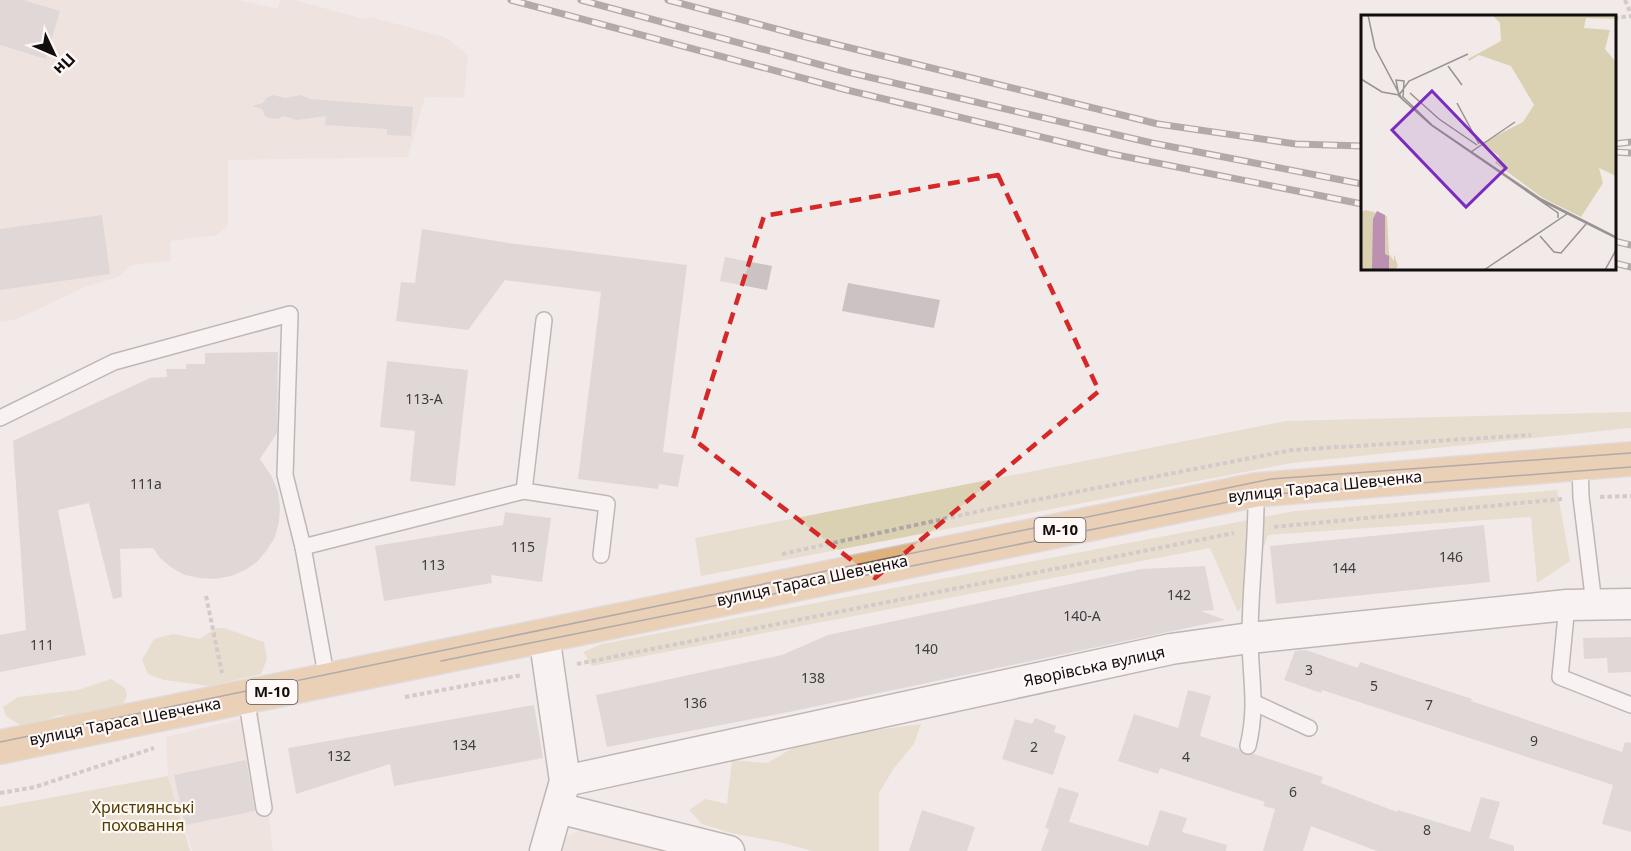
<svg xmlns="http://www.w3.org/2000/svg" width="1631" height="851" viewBox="0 0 1631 851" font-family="'Noto Sans',sans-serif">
	<rect width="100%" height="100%" fill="#f2eae8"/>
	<g fill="#ecdbd6">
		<path d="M0,0H239L278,9L280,0H294L364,19L370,17L445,37L468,55L464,98L425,97L408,157L228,160V225L217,235L170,241L171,261L131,265L118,277L85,287L17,319L0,322Z"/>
		<path d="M258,715L273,851H192L168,776L166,737Z"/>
		<path d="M586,827L683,851H558L561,840Z"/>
	</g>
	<g fill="#dad1b3">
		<path d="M1631,412V428L1292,463L701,576L695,538L1286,421Z"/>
		<path d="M1557,490L1570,561L1537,583L1531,517L1268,535L1245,602L1238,612L1210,548L592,666L583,652L602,644L1295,511Z"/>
		<path d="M216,628H224L264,642L267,659L261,674L210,686L164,680L148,674L142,660L154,639L173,634L200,639Z"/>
		<path d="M111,679L125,688L127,695L121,708L97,715H60L22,726L6,716L3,707L18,697L78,690Z"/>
		<path d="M921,724L914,744L894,768L879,793V851H812L779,842L731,833L702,824L689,810L705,799L727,804L732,760L768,763L807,739Z"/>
		<path d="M168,776L190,851H0V807Z"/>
	</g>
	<g fill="#cbc2c4">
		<path d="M0,0H23L60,11L46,59L0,45Z"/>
		<path d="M273,95L285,98L301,95L310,99L413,107L411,136L387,135V129L325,125L326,116L297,120L284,116L278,119L269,118L265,116L262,109L252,106L263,103L266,98Z"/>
		<path d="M102,215L110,274L0,290V229Z"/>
		<path d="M422,229L509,243L687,265L663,452L684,455L678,487L659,484L658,489L578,479L601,292L505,280L468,330L396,321L401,282L415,283Z"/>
		<path d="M725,257L772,266L767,290L720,281Z"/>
		<path d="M848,283L940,300L934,328L842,311Z"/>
		<path d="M278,352L277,433L260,459L272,477L278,492L280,507L279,522L275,537L267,550L257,562L245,570L231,576L215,579L200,578L185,575L172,568L160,558L153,548L120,549L122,597L113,599L89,503L58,510L86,655L0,672V635L26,630L13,441L150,378L167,377L166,369H186V364H205V353Z"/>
		<path d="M387,361L468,370L455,486L410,481L415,431L380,427Z"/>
		<path d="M505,512L551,518L542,582L491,575L492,583L384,601L375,546L503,525Z"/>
		<path d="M1484,525L1490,582L1276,604L1270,546Z"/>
		<path d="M1205,566L1214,610L1201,611L1225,620L794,711L607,747L596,695L782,655L828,635L1141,569Z"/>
		<path d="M1631,637V672L1608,673L1607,658L1584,659L1583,638Z"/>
		<path d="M1306,650L1358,668L1360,662L1472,699L1471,701L1622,752L1625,742L1631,743V832L1602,824L1613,785L1322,690L1321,693L1284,680L1295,651Z"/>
		<path d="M1188,690L1211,696L1200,736L1239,749L1246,755L1254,754L1323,777L1321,783L1397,812L1398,810L1470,832L1481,797L1500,802L1489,838L1514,846V851H1377L1311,826L1303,851H1263L1275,809L1263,806L1265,802L1160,768L1158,774L1118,761L1134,714L1178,728Z"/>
		<path d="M534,705L543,758L394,786L390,764L296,794L288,748Z"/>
		<path d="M1035,718L1056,726L1054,732L1066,736L1053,775L1002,759L1015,719L1032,724Z"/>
		<path d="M246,760L255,811L185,825L174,775Z"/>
		<path d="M1059,787L1079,793L1069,822L1148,846L1147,849L1160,810L1187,818L1182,832L1227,845L1226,851H1041L1049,829L1045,828Z"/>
		<path d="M922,810L975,827L967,851H909Z"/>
	</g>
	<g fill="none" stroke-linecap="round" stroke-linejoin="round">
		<g stroke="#827a78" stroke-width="18">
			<g id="service">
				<path d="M544,320L524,491L607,504L601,555"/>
				<path d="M0,418L114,362L290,314L285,475L303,547L327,680"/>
				<path d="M1580,462L1581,497L1594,604"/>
				<path d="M303,547L524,491"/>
				<path d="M1567,605L1560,677L1631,705"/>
				<path d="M246,697L264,808"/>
				<path d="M1255,703L1309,728"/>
				<path d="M1248,746C1258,704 1250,677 1250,637C1250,588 1257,539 1256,490"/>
			</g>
		</g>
		<g stroke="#827a78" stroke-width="33">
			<g id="minor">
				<path d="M544,635L565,781L545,851"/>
				<path d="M565,781L1171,649L1250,638L1567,605L1631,604"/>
				<path d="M558,808L729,851"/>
			</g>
		</g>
		<g stroke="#cbcaca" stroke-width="36">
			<path id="primary" d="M0,747L1256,490L1631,459"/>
		</g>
		<g stroke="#ada7a6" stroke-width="4" stroke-dasharray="4.5 3" stroke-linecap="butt">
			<path d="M1625,0L1631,14"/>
			<path d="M1614,18L1631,16"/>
			<path d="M1600,497L1631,496"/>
			<path d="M1274,527L1562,499"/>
			<path d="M782,554L994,508L1292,450L1531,435"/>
			<path d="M206,596L222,673"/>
			<path d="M577,664L1234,533"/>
			<path d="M405,697L522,675"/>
			<path d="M0,793L35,787L154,748"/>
		</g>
		<use href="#service" stroke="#fff" stroke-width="15"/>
		<use href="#minor" stroke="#fff" stroke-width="30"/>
		<use href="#primary" stroke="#dfb17c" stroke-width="33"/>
		<g stroke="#635e5d" stroke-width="1.5">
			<path d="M441,661L1263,495L1631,467"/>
			<path d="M0,742L1271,479L1631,453"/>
		</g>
		<g stroke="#635e5d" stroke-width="7">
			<g id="rail">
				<path d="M511,0L847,90L1112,154L1362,204"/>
				<path d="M581,0L847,72L1152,143L1362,184"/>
				<path d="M668,0L806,37L1158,124L1296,144L1362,146"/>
				<path d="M1614,144L1631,142"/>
				<path d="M1614,152L1631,153"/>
				<path d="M1614,241L1631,245"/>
				<path d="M1614,263L1631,267"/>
			</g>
		</g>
		<use href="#rail" stroke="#fff8f6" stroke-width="4.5" stroke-dasharray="14" stroke-linecap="butt"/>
	</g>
	<path d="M0 0H1631V851H0ZM998,175L1099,391L875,578L693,439L764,216Z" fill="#f2eae8" fill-opacity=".55" fill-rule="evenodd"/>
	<path fill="none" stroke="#d62828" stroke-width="4.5" stroke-dasharray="12 8" stroke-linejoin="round" d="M998,175L1099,391L875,578L693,439L764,216Z"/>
	<g text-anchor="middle" stroke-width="4.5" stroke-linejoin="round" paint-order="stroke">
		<g font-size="14" fill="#403b3c">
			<text x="424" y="404">113-А</text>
			<text x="146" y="489">111а</text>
			<text x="523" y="552">115</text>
			<text x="1451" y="562">146</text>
			<text x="433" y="570">113</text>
			<text x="1344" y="573">144</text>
			<text x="1179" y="600">142</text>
			<text x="1082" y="621">140-А</text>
			<text x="42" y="650">111</text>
			<text x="926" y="654">140</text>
			<text x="1309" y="675">3</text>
			<text x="813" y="683">138</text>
			<text x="1374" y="691">5</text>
			<text x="695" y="708">136</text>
			<text x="1429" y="710">7</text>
			<text x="1534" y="746">9</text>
			<text x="464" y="750">134</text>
			<text x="1034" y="752">2</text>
			<text x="339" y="761">132</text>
			<text x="1186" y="762">4</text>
			<text x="1293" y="797">6</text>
			<text x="1427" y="835">8</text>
		</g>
		<g fill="#fff8f6" stroke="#585454" stroke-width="1.5">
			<rect x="1034.5" y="518" width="51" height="24" rx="4.5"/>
			<rect x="246.5" y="680" width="51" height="24" rx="4.5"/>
		</g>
		<g font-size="15" font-weight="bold" fill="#110e0e">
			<text x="1060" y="535">М-10</text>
			<text x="272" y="697">М-10</text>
		</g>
		<g font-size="16" fill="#110e0e" stroke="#fff8f6">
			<text transform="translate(1325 486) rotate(-6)" y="6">вулиця Тараса Шевченка</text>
			<text transform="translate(812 580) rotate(-12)" y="6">вулиця Тараса Шевченка</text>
			<text transform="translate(1094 666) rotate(-12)" y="6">Яворівська вулиця</text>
			<text transform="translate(125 721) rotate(-11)" y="6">вулиця Тараса Шевченка</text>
		</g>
		<g font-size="16" fill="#504000" stroke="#fff8f6">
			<text x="143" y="813">Християнські<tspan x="143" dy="18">поховання</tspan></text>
		</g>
	</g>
	<g transform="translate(1361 15)">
		<rect width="255" height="255" fill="#f2eae8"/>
		<path d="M131,0H255V4L225,3L223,13L249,15L244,34L255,47V161L238,153L242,168L220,202L182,183L134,148L138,141L121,128L162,107L173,90L150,51L118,40L108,46L107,44L140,26L139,8ZM5,195L26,201L28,239L33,246V239L37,251L34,255H0V197Z" fill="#dad1b3"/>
		<path d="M16,196L24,200V239L28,241V255H11L12,204Z" fill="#bb90b1"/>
		<path fill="none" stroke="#989291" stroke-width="1.5" d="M7,0L14,33L41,84L71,110L197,198V203M87,51L101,70M0,64L21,77L38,80M49,78L78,104L116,130M38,80L48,66L107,39M96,88L118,129M110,137L154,107M194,192L255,223M179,221L193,237L200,238L225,209M255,222L180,184L71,110L42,82L43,66L35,65L38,81L70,110L179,185L255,223M123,255L206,199M244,255L255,235"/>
		<path fill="#7b2cbf" fill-opacity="0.15" stroke="#7b2cbf" stroke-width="3" d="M71,76L145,153L105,192L31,115Z"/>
		<rect width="255" height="255" fill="none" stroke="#110e0e" stroke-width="3"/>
	</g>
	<g transform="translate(54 54) rotate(134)" stroke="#fff8f6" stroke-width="4.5" paint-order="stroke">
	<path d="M0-4.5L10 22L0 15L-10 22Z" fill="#110e0e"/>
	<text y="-9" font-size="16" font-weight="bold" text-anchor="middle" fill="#110e0e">Пн</text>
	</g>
</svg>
